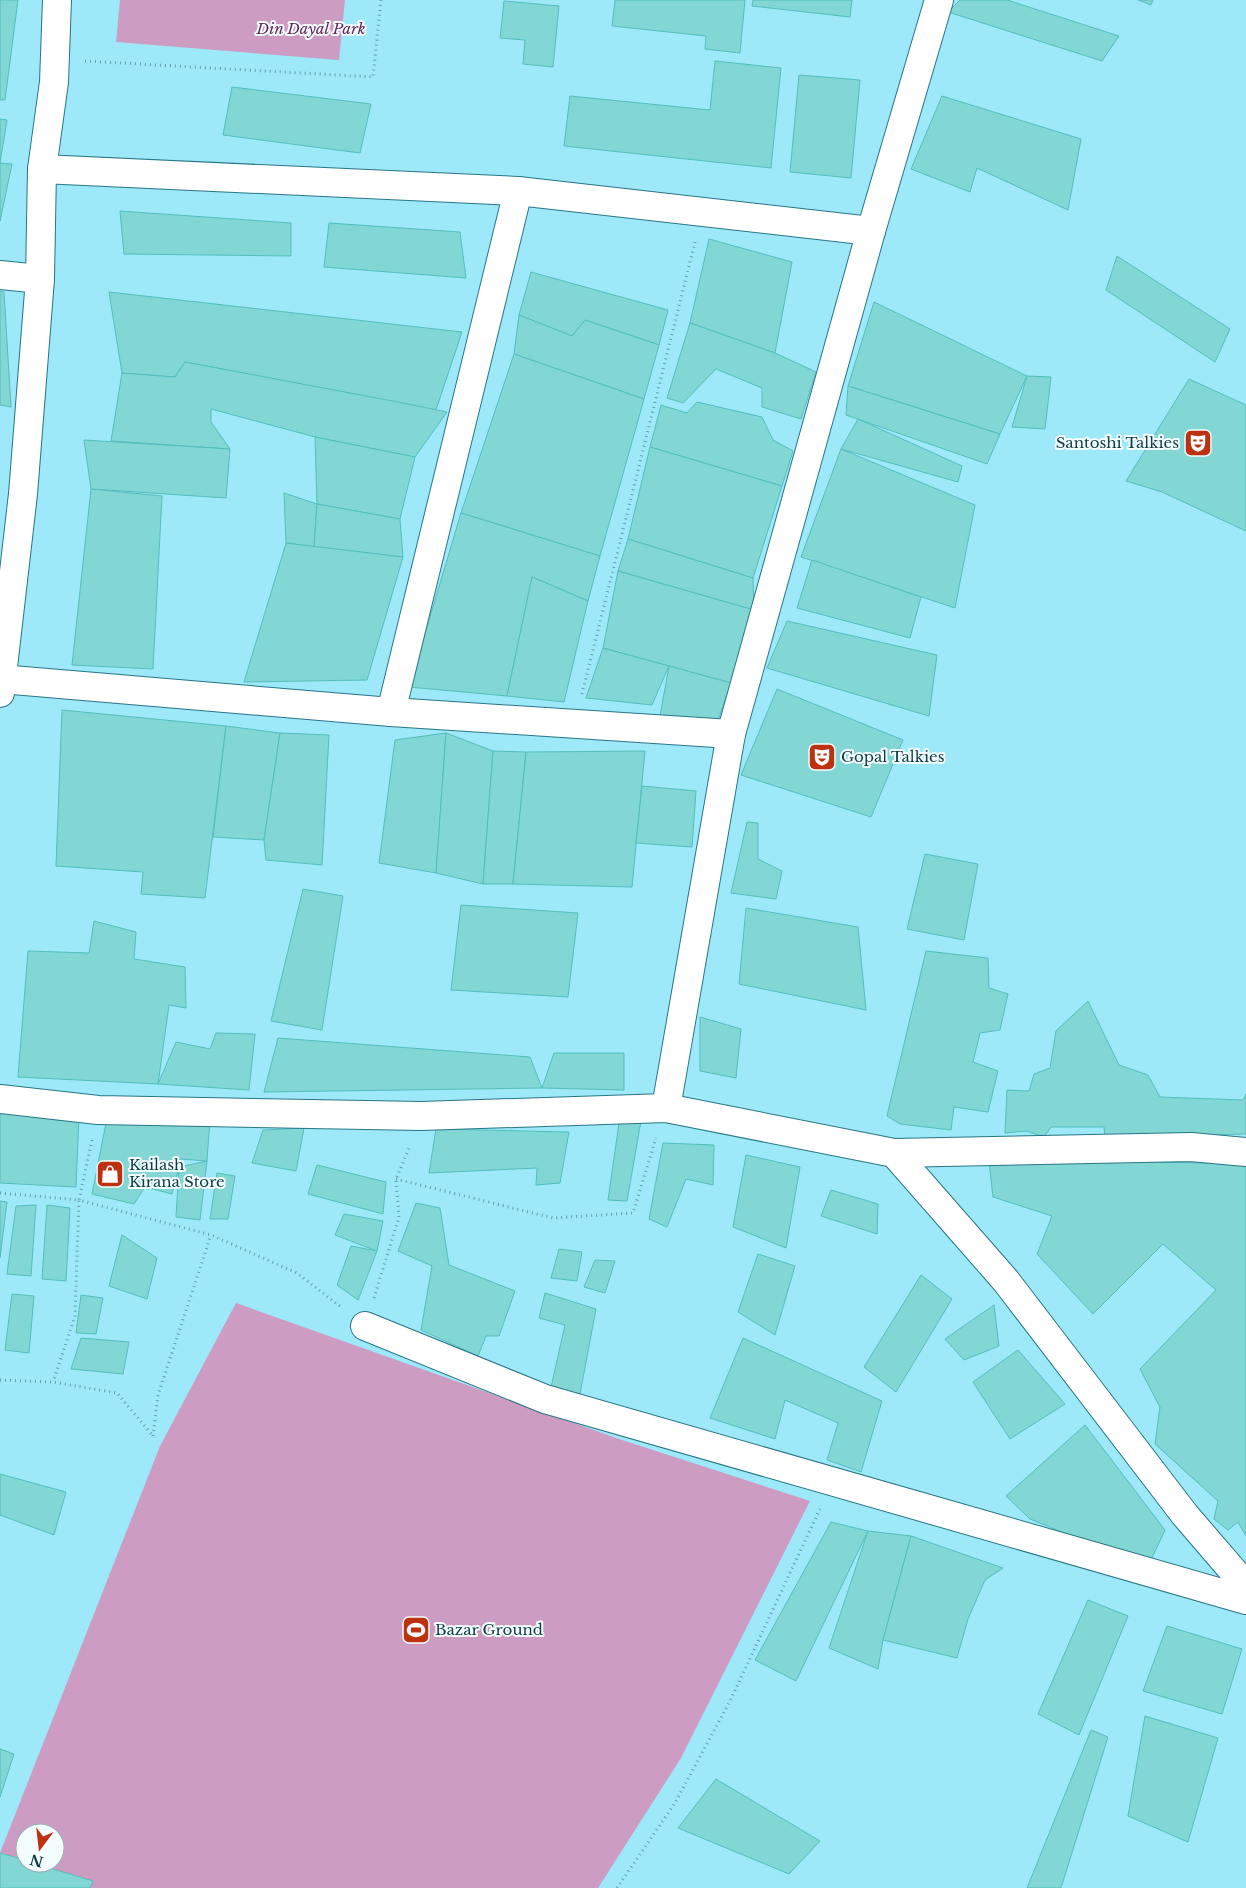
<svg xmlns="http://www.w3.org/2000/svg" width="1246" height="1888" viewBox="0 0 1246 1888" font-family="'Libre Baskerville',serif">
	<rect width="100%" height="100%" fill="#9de8f9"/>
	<g fill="#cd9cc3">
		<path d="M120,0H345L339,60L116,42Z"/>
		<path d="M236,1303L619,1439L810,1501L681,1758L598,1888H90L92,1881L33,1863H55V1833H25V1860L0,1853L160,1446Z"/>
	</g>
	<g fill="#82d6d4" stroke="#54bebc">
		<path d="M0,0H18L5,100H0Z"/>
		<path d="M615,0H745L740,53L705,49L706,36L612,26Z"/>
		<path d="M753,0H852L850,17L752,6Z"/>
		<path d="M960,0H1007L1119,36L1102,61L948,12Z"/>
		<path d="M1138,0H1153L1151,5Z"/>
		<path d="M504,1L559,6L553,67L523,64L525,40L500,38Z"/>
		<path d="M715,61L781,68L771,168L564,146L570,96L710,110Z"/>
		<path d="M799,75L860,80L851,178L790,172Z"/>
		<path d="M232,87L371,104L360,153L223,135Z"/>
		<path d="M942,96L1081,139L1068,210L977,168L970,192L911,169Z"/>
		<path d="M0,119L7,120L0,163Z"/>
		<path d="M0,163L12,164L0,221Z"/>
		<path d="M120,211L291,223V256L124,254Z"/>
		<path d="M329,223L460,232L466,278L324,267Z"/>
		<path d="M709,239L792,262L775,353L690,323Z"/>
		<path d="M1117,256L1230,329L1215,362L1106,290Z"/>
		<path d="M531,272L668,310L659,345L585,320L572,336L519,315Z"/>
		<path d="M0,291L4,292L11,407L0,405Z"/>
		<path d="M109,292L462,332L436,410L185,362L175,377L122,373Z"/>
		<path d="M874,302L1027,376L1000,434L848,386Z"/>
		<path d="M519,315L572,336L585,320L659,345L644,399L514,354Z"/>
		<path d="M690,323L775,353L816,372L801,419L762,407V388L716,369L683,403L667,398Z"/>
		<path d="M514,354L644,399L600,556L461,513Z"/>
		<path d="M185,362L398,402L447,412L415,457L315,437L211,409V422L230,449L111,441L122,373L175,377Z"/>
		<path d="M1027,376L1051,377L1045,429L1012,427Z"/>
		<path d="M1189,379L1246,405V531L1162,492L1126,481Z"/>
		<path d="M848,386L1000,434L987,464L846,415Z"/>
		<path d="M697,402L762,417L773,440L793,451L782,486L650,447L661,405L687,413Z"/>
		<path d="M858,419L962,466L958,482L841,449Z"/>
		<path d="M315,437L415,457L400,519L317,504Z"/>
		<path d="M84,440L230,449L226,498L91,489Z"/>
		<path d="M650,447L782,486L753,578L628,539Z"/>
		<path d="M841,449L975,505L955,608L801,557Z"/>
		<path d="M91,489L162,496L153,669L72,665Z"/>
		<path d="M284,493L317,504L314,547L286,543Z"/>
		<path d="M317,504L400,519L403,557L314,547Z"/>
		<path d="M461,513L600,556L588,601L532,577L507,696L409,687Z"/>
		<path d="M628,539L753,578L754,610L618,571Z"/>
		<path d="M286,543L403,557L367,680L244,682Z"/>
		<path d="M812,560L921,597L910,638L797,608Z"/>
		<path d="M618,571L754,610L731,683L603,648Z"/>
		<path d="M532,577L588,601L564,702L507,696Z"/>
		<path d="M787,621L937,655L929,716L767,668Z"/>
		<path d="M603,648L669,666L652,705L586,698Z"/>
		<path d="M669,666L731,683L716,726L660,716Z"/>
		<path d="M777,689L903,740L871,817L741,775Z"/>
		<path d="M62,710L226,726L205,898L141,894L143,872L56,866Z"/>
		<path d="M226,726L280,733L264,840L213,837Z"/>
		<path d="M280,733L329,735L322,865L266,860L264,840Z"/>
		<path d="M446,733L436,873L379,863L395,740Z"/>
		<path d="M446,733L493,751L483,884L436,873Z"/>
		<path d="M493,751L526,752L513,884H483Z"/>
		<path d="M645,751L632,887L513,884L526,752Z"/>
		<path d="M642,786L696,791L692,847L636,843Z"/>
		<path d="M747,822L758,823V859L782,871L776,899L731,893Z"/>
		<path d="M925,854L978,864L964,940L907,929Z"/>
		<path d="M303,889L343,896L322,1030L271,1021Z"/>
		<path d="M461,905L578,913L568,997L451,990Z"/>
		<path d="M746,908L858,927L866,1010L739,984Z"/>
		<path d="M94,921L136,932L134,959L185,967L186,1008L169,1005L158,1084L18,1077L28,951L89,953Z"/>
		<path d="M926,951L988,958L989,988L1008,994L1000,1030L980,1033L973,1062L998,1071L988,1112L954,1107L951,1130L900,1124L887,1116Z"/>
		<path d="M1088,1001L1119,1065L1148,1075L1160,1097L1243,1100L1246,1094V1134L1105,1138L1104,1127H1051L1044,1137L1026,1131L1005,1133L1007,1090L1029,1091L1034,1074L1050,1068L1056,1031Z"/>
		<path d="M700,1017L741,1029L736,1078L700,1071Z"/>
		<path d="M216,1033L255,1034L249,1090L158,1084L176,1042L210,1049Z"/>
		<path d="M278,1038L530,1057L542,1088L264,1092Z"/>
		<path d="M554,1053H624V1090L542,1088Z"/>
		<path d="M0,1111L79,1116L76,1187L0,1183Z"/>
		<path d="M210,1119L207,1161L181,1159L172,1194L145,1187L134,1204L92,1194L106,1123Z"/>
		<path d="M641,1121L627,1201L608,1200L619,1123Z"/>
		<path d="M304,1128L296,1171L252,1163L263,1130Z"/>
		<path d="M436,1129L569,1132L560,1183L536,1185L537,1168L429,1173Z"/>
		<path d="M663,1143L714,1145L713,1185L686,1179L667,1227L649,1219Z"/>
		<path d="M746,1155L800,1167L786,1248L733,1227Z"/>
		<path d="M1060,1160L1246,1164V1536L1238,1522L1228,1530L1214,1519L1218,1501L1155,1444L1160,1407L1140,1369L1216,1290L1163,1244L1093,1314L1037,1254L1052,1216L993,1197L989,1162Z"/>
		<path d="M207,1161L200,1220L176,1217L179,1167Z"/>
		<path d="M317,1165L386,1182L383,1214L308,1194Z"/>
		<path d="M217,1173L235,1176L228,1219H210Z"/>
		<path d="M831,1190L878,1204L877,1234L821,1216Z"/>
		<path d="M0,1201L7,1202L0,1258Z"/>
		<path d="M416,1203L440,1208L449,1265L515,1291L499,1336H486L478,1356L421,1330L432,1266L398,1251Z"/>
		<path d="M36,1205L31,1276L7,1274L16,1206Z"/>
		<path d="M47,1205L70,1208L66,1281L42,1279Z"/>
		<path d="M344,1214L383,1221L377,1251L335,1235Z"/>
		<path d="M122,1235L157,1258L147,1299L109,1286Z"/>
		<path d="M351,1246L377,1251L358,1300L337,1285Z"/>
		<path d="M559,1249L582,1252L577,1281L551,1278Z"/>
		<path d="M758,1254L795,1266L775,1335L738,1312Z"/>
		<path d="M595,1260L615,1261L605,1293L584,1287Z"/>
		<path d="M921,1275L952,1299L896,1392L864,1367Z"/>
		<path d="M545,1293L596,1309L580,1394L551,1387L565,1325L539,1318Z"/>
		<path d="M12,1294L34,1296L29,1353L5,1350Z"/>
		<path d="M81,1295L103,1298L96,1334L76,1333Z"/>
		<path d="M994,1305L999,1346L964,1360L945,1339Z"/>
		<path d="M81,1338L129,1342L123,1374L71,1369Z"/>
		<path d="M743,1338L882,1401L861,1472L827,1460L838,1423L785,1400L775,1439L710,1418Z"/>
		<path d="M1018,1350L1065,1404L1010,1439L973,1382Z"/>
		<path d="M1085,1425L1165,1530L1151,1560L1084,1541L1030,1519L1006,1496Z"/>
		<path d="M0,1474L66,1492L54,1535L0,1515Z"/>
		<path d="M831,1522L868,1531L796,1681L755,1660Z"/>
		<path d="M868,1531L911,1536L883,1640L878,1669L829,1648Z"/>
		<path d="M911,1536L1003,1568L985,1580L968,1619L957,1658L883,1640Z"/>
		<path d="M1088,1600L1128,1616L1079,1735L1038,1714Z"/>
		<path d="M1167,1626L1242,1649L1222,1714L1143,1691Z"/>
		<path d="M1145,1716L1218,1738L1188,1842L1128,1816Z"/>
		<path d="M1091,1730L1108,1737L1061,1888H1027Z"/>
		<path d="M0,1749L14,1754L0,1797Z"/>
		<path d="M716,1779L820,1841L789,1874L678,1828Z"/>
		<path d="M0,1853L25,1860V1863H33L93,1881L90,1888H0Z"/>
	</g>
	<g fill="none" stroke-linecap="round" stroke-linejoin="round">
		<g stroke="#277685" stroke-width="30">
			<g id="minor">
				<path d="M42,169L518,191L871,231"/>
				<path d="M0,275L40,279"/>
				<path d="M0,679L391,712L731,734"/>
				<path d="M391,712L518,191"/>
				<path d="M666,1108L731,734L871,231L939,0"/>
				<path d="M894,1153L1191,1147L1246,1152"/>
				<path d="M365,1326L545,1399L1246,1600"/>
			</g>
		</g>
		<g stroke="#277685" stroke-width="30">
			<g id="major">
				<path d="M0,693L23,494L40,279L42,169L54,82L57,0"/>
				<path d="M0,1099L98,1110L421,1116L666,1108L894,1153L1006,1281L1185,1515L1246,1586"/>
			</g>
		</g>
		<g stroke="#609eac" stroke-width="3" stroke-dasharray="1 4" stroke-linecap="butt">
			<path d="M85,61L373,77L381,0"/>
			<path d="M582,694L695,242"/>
			<path d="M92,1140L79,1200L211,1235L297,1273L342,1308"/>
			<path d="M396,1179L553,1218L633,1213L656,1138"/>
			<path d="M0,1193L79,1200L75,1316L53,1382"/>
			<path d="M374,1298L399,1217L396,1179L410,1146"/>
			<path d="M0,1380L53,1382L117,1393L153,1436"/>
			<path d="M153,1436L158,1395L211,1235"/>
			<path d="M617,1888L675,1803L730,1701L820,1509"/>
		</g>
		<use href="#minor" stroke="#fff" stroke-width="28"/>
		<use href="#major" stroke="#fff" stroke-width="28"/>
	</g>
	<defs>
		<g id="theatre-square" transform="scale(1.4375)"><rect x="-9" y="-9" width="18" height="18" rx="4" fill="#bc3211" stroke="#f4fdff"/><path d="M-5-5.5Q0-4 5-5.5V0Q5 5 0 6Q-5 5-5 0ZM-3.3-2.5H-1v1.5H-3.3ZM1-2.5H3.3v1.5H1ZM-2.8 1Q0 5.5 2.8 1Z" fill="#fff"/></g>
		<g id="shop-square" transform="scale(1.4375)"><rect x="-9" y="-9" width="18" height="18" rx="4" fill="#bc3211" stroke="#f4fdff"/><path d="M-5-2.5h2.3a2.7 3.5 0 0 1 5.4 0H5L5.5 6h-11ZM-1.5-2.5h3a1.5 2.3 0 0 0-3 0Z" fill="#fff"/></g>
		<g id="stadium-square" transform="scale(1.4375)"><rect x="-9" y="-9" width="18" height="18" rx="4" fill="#bc3211" stroke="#f4fdff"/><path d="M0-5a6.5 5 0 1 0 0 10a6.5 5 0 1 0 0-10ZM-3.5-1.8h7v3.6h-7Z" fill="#fff"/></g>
	</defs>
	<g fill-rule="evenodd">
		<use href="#theatre-square" x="1198" y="443"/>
		<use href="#theatre-square" x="822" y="757"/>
		<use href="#shop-square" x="110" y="1174"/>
		<use href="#stadium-square" x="416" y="1630"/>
	</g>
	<g text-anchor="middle" stroke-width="4" stroke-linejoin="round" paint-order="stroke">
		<g font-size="15" font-style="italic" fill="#622559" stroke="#f4fdff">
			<text x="311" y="34">Din Dayal Park</text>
		</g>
		<g font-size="15" fill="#0f3b44" stroke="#f4fdff" text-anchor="start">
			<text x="1179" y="448" text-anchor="end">Santoshi Talkies</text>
			<text x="841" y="762">Gopal Talkies</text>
			<text x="129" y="1170">Kailash<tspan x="129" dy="17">Kirana Store</tspan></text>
			<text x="435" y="1635">Bazar Ground</text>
		</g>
	</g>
	<g transform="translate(40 1848) rotate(195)"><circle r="24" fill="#f4fdff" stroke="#98afb4"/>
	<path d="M0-4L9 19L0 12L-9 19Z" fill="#bc3211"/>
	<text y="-8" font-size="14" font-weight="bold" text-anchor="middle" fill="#0f3b44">N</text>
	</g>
</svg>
